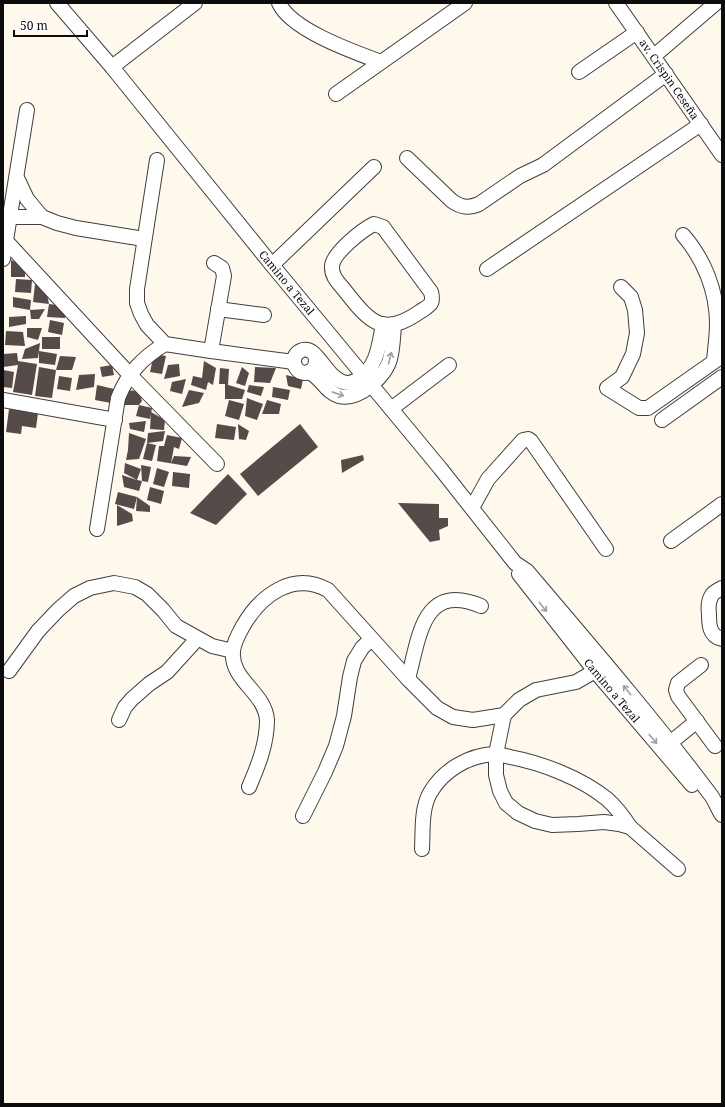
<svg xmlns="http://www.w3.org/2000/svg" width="725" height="1107" viewBox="0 0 725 1107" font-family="'Noto Serif',serif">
	<rect width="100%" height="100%" fill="#fff8ec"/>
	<g fill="#554b48">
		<path d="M11,260L25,267V277H11Z"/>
		<path d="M16,279L32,280L31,293L15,292Z"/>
		<path d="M35,284L46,289L49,304L66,306L65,318L47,317L49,304L33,302Z"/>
		<path d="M13,297L31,300L30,310L13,307Z"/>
		<path d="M45,309L39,319H31L30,310Z"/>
		<path d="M26,316V324L9,327V317Z"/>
		<path d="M50,320L64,323L62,335L48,332Z"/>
		<path d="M27,328H42L38,340L27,337Z"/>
		<path d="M6,331L23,332L25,346L5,345Z"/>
		<rect x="42" y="337" width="18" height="12"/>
		<path d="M40,343L39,351L57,354L55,365L39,363V351L38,358L22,359L25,349Z"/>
		<path d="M17,353L18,361L37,364L32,395L13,392L18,365L3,367V354Z"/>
		<path d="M154,354L166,356L162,374L150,372Z"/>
		<path d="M60,356L76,357L72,370H56Z"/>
		<path d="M204,361L216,368L213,385L208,382L206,390L191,385L193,376L202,378Z"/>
		<path d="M179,364L180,376L164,379L168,365Z"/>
		<path d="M112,365L114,375L102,377L100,367Z"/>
		<path d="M39,367L56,370L52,398L35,396Z"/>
		<path d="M242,367L249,373L245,386L236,383Z"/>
		<path d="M255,367L276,368L270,383L254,382Z"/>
		<path d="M220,368L229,369L228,385L225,384L245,390L242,399H225V384H219Z"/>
		<path d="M3,370L14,372L12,388L3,387Z"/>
		<path d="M95,374L94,387L76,390L79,375Z"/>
		<path d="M286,375L303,379L301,389L288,386Z"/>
		<path d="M59,376L72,378L70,391L57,389Z"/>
		<path d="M186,379L182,394L170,391L172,382Z"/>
		<path d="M97,385L114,389L111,403L95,400Z"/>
		<path d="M249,385L264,387L261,396L247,392Z"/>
		<path d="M273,387L290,390L288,400L272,397Z"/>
		<path d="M124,390L139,391L142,401L139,405H125Z"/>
		<path d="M189,390L204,393L199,403L182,407Z"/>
		<path d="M247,398L263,404L257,420L245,416Z"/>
		<path d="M229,400L244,404L239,420L225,416Z"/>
		<path d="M267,400L281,404L279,414H262Z"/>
		<path d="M139,405L152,408L150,419L136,416Z"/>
		<path d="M9,409L38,413L36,428L22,426L21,434L6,432Z"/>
		<path d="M151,412L165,420L164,430L150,429Z"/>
		<path d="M146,421L144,432L130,429L129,423Z"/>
		<path d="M217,424L236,427L234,440L215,438Z"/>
		<path d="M238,424L249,431L246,440L239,439Z"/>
		<path d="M300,424L318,447L258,496L240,474Z"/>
		<path d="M165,431L163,441L147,443L156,445L152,461L143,459L147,443L148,433Z"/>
		<path d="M129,433L146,439L139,459L126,460L128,450Z"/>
		<path d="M167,435L182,438L179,449L174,447L171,463L174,456L191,457L187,466L157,461L159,446H164Z"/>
		<path d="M363,455L364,460L342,473L341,460Z"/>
		<path d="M125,463L141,469L137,480L142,481L139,491L124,487L122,475L137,480L124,473Z"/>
		<path d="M141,465L151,467L148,482L142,481Z"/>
		<path d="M157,468L169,472L164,487L153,484Z"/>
		<path d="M173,472L190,474L189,488L172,486Z"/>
		<path d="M228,474L247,494L216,525L190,513Z"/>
		<path d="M150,487L164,491L161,504L147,500Z"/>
		<path d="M118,492L137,497L150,506V512L136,511L137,497L134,509L115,504Z"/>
		<path d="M398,503L439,504V518H448V526L439,530L440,540L430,542Z"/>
		<path d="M117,505L132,514L133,521L117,526Z"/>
	</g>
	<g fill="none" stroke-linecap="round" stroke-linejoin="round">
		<g stroke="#3f3f3f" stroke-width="16">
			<g id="minor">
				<path id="s1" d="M57,3L112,67L272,265L440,468L515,563L527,571C589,644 652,717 710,794C715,800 717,808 722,815"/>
				<path d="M279,3C291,30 354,52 381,62"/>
				<path id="s2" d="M616,3L722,155"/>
				<path d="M654,56L716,3"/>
				<path d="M112,67L195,3"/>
				<path d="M579,72L637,32"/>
				<path d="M336,94L465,3"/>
				<path d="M407,158L452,201C462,208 469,208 479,204L520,176L543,165L666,74"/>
				<path d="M157,160L137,289V303L141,314L147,325L165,344L211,351L294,362"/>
				<path d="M17,178L27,199L42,217"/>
				<path d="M10,217H42L57,223L76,228L144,239"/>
				<path d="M374,224L383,227L431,292C434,304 430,305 421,311C384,337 371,324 346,292C340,284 331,277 332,266C333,253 362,230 374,224Z"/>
				<path d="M683,235C704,259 717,291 717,324C717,336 715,349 714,361"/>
				<path d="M6,241L130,375L217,464"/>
				<path d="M3,259L27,110"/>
				<path d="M272,265L374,167"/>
				<path d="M487,269L701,124"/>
				<path d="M621,287L631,297L635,310L637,333L633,354L622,377L607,388L639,408H648L722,356"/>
				<path d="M218,309L264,315"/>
				<path d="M211,351L224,276L222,268L214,263"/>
				<path d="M315,355C320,371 302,380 295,366C290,355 303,345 312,352C322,360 327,373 337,379C344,384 350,384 357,380C377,368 379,346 383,324"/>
				<path d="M308,372C321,376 325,392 339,396C359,401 386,376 390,359C393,348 393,336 394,325"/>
				<path d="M3,400L115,420"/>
				<path d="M391,409L449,365"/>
				<path d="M662,420L722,377"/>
				<path d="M472,508L488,479L523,440L528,439L531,441L606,549"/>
				<path d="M97,529L118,398C128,373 142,358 165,344"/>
				<path d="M671,541L722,504"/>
				<path id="s3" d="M519,574L595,671L692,785"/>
				<path d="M722,588C718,590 714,592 712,595C708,601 708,607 709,614C709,624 709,636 722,639"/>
				<path d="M701,665L678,683L676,690L678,696L715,746"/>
				<path d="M9,671L38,631L58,610L74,596L90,588L114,583L135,587L147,594L163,610L176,626L212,646L233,651"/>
				<path d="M408,679C419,639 422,581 481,606"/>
				<path d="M504,715L496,754V775L500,791L506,803L518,813L535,821L552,825L578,824L604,822L619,824L630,827L678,869"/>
				<path d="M119,720L125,707L132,699L149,684L167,672L197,639"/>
				<path d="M670,743L697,721"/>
				<path d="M249,787C258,766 267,744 267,720C265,692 230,680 233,651C234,642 239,633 243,626C261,595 293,571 328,590L408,679L437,708L453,717L473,720L504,715L519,700L536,690L576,682L595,671L605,663"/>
				<path d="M303,816L325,772L336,746L344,716L350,677L354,661L362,648L371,639"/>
				<path d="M422,849C423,831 421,809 430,793C443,770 469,755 495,754C500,754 505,756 510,757C542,763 581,778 607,799C616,807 623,816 630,827"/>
			</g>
		</g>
		<use href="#minor" stroke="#fff" stroke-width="14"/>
	</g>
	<defs><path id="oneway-shaft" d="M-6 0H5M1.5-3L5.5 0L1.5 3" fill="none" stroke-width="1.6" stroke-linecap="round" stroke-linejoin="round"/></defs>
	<g stroke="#9e9e9e">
		<use href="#oneway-shaft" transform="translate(390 358) rotate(-76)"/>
		<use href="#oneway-shaft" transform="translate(338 394) rotate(19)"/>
		<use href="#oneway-shaft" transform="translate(543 607) rotate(51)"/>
		<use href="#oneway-shaft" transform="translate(627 690) rotate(-129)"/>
		<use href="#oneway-shaft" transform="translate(653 739) rotate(50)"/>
	</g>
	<g text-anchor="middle" stroke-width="4" stroke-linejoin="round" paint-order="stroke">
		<g font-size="11" fill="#0c0c0c" stroke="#fff">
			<text dy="4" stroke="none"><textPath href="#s2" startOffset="93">av. Crispin Ceseña</textPath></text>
			<text dy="4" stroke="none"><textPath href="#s1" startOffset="362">Camino a Tezal</textPath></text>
			<text dy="4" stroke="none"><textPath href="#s3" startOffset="149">Camino a Tezal</textPath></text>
		</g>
	</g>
	<rect width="725" height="1107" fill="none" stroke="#0c0c0c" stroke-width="8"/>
	<path d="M14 30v6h73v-6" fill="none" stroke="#0c0c0c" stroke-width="2"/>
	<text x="20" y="30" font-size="12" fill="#0c0c0c" stroke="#ffffff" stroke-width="3" paint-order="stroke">50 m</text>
</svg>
